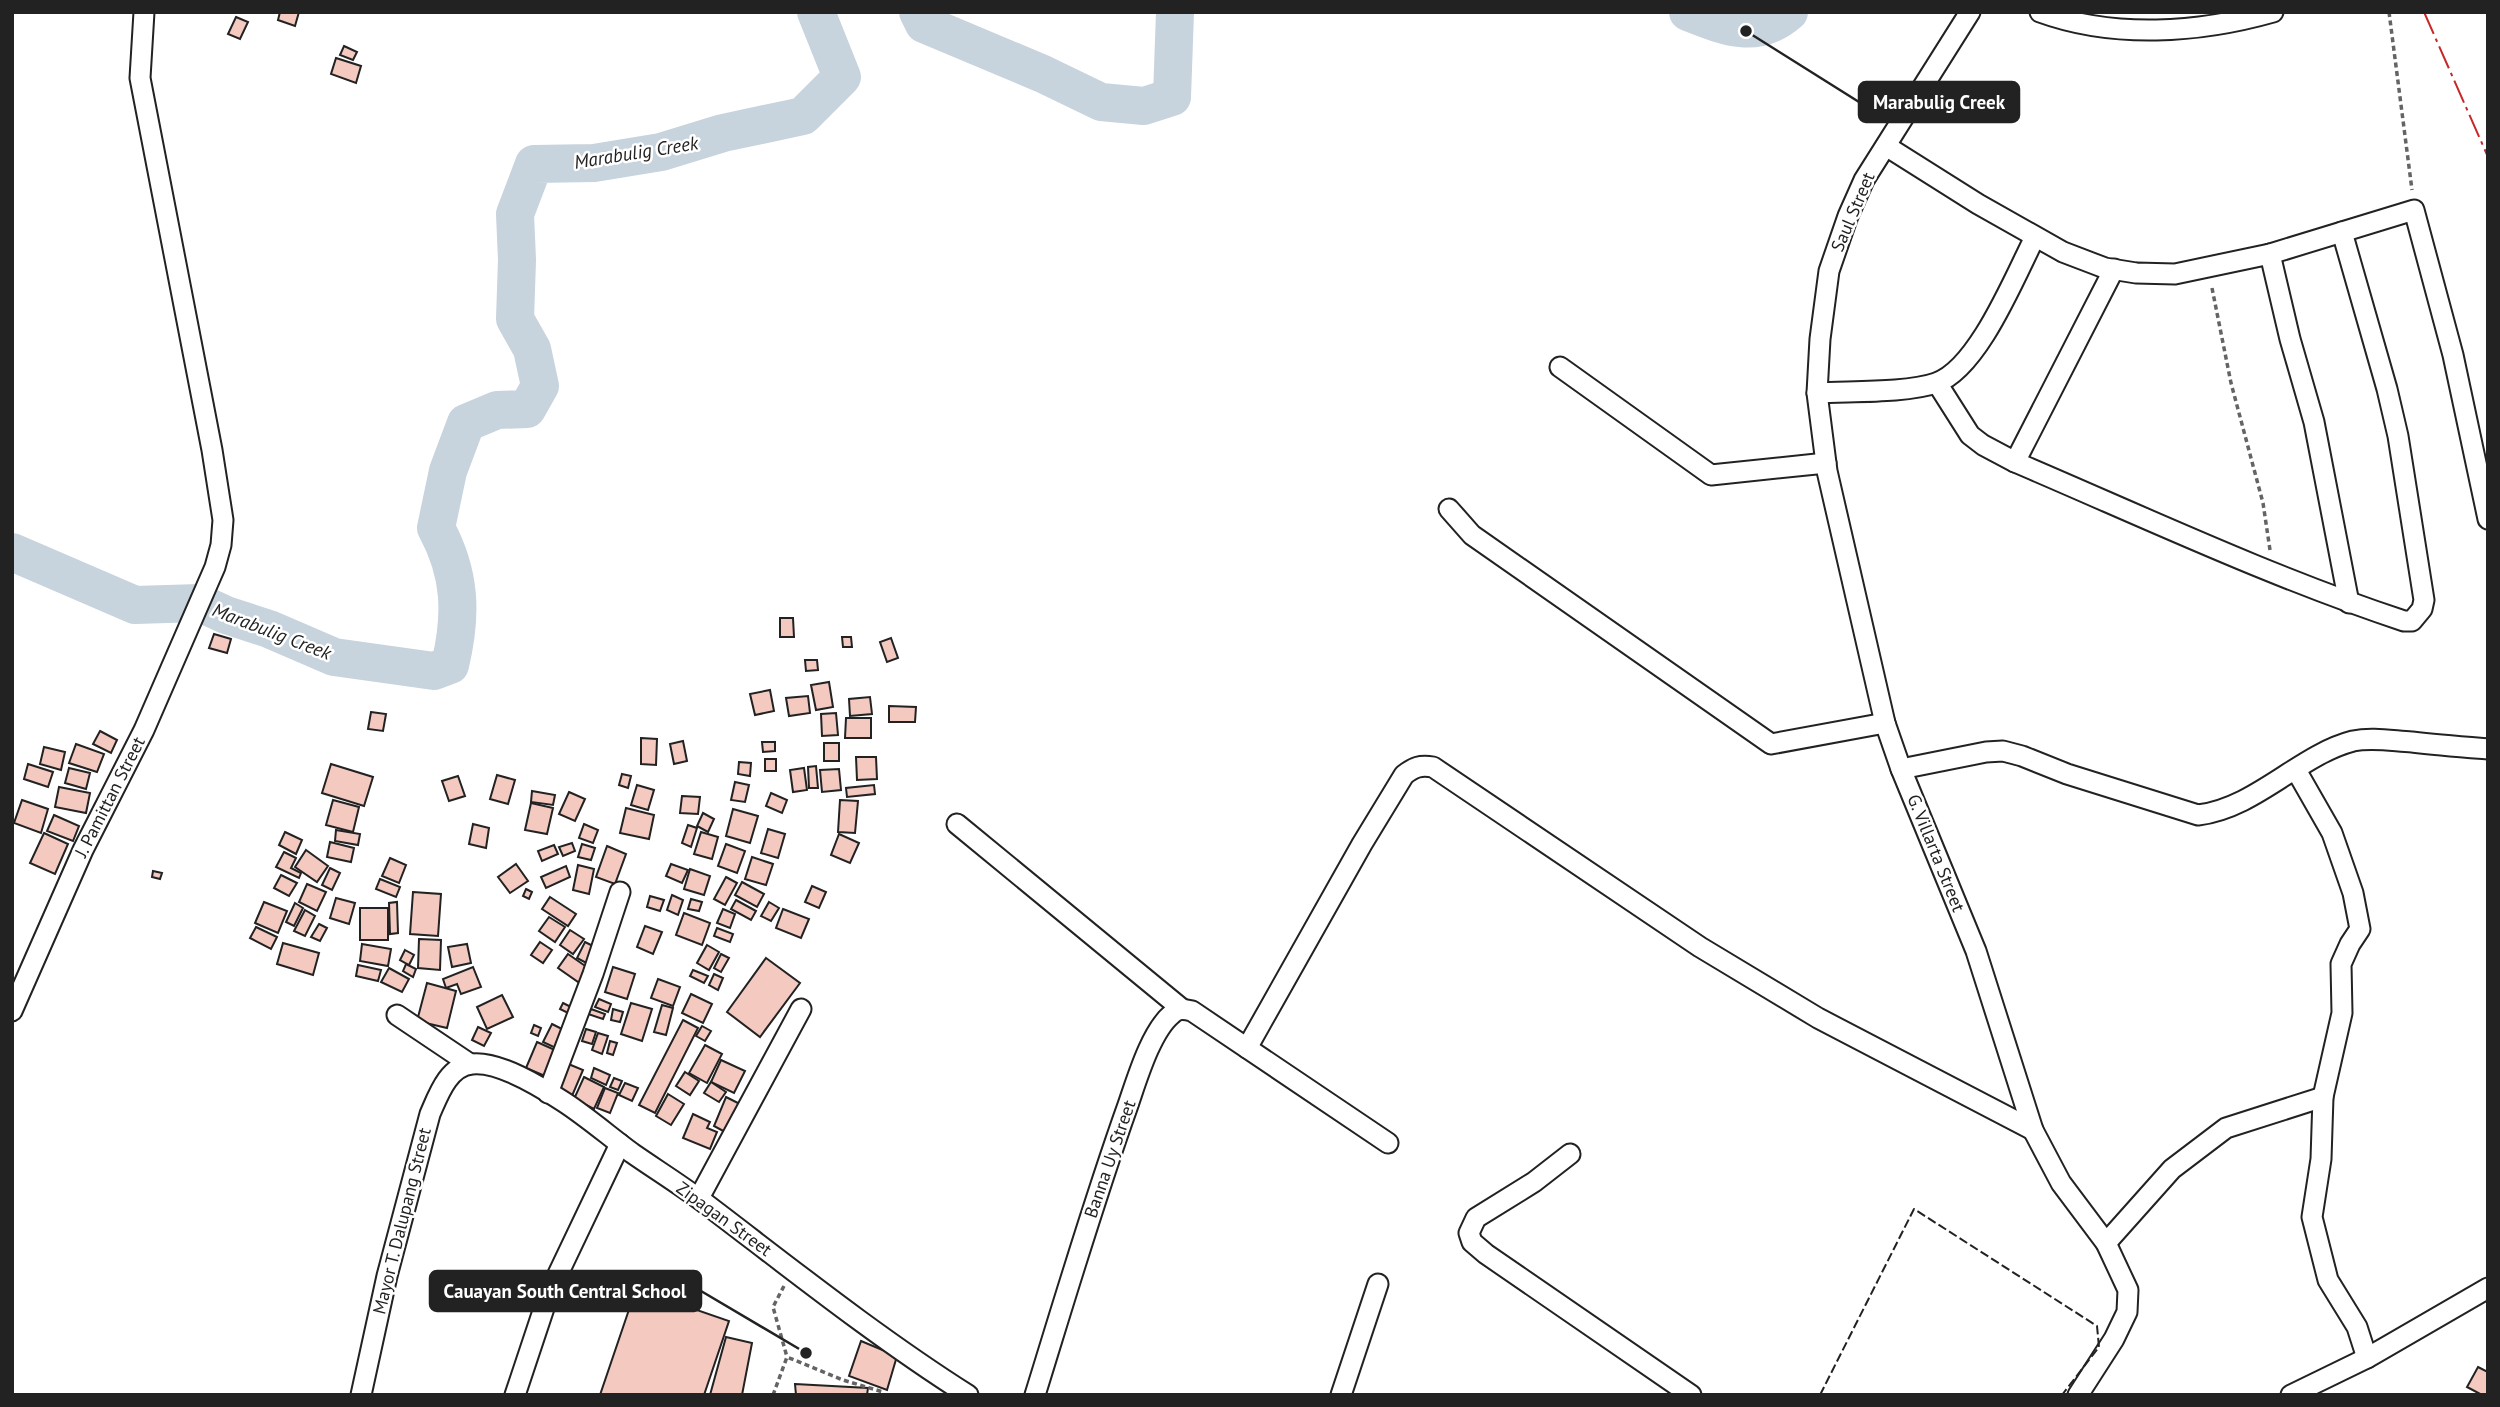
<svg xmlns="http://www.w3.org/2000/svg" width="2500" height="1407" viewBox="0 0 2500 1407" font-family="'PT Sans',sans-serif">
	<rect width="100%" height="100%" fill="#fff"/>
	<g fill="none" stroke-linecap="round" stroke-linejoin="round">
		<g stroke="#c7d3dd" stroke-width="38">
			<path d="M918,12L924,24L1043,74L1101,102L1144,106L1172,97L1175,12"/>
			<path d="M1688,12C1724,26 1756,41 1789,12"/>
			<path d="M12,552L135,605L200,603L226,615L269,629L334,657L434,671L450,665C462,615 461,574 436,528L448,471L466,423L497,410L527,409L540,386L532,349L515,319L517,260L515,214L534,164L594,163L661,152L723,133L803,116L842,77L816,12"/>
		</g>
	</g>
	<g fill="#f3c9c0" stroke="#222" stroke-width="2">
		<path d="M280,12H299L295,26L278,20Z"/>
		<path d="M236,17L248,22L240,39L228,34Z"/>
		<path d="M344,46L357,52L353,60L340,55Z"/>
		<path d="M336,58L361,66L356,83L331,74Z"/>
		<path d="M780,618H793L794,637H780Z"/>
		<path d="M214,634L231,639L227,653L209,648Z"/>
		<path d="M842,637H851L852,647H843Z"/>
		<path d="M891,638L898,658L887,662L880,642Z"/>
		<path d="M805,660H817L818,670L806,671Z"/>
		<path d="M829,682L833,707L816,710L811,685Z"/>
		<path d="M770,690L774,711L755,715L750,694Z"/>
		<path d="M808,696L810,713L789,716L786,698Z"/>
		<path d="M870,697L872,714L850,716L849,699Z"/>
		<path d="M889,706L916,707L915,722H889Z"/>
		<path d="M371,712L386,714L383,731L368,729Z"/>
		<path d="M836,713L838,735L822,736L821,714Z"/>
		<path d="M846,718H871V738H845Z"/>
		<path d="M100,731L117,740L111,753L93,744Z"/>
		<path d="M641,738L657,739L656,765L641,764Z"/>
		<path d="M683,741L687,761L674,764L670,744Z"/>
		<path d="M762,742H775V751L763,752Z"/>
		<rect x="824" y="743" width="15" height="18"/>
		<path d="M76,744L104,754L97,772L69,763Z"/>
		<path d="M44,747L65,752L61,770L40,764Z"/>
		<path d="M856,757H876L877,779L857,780Z"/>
		<rect x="765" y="759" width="11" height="12"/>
		<path d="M739,762L751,763L750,776L738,774Z"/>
		<path d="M28,764L53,772L48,787L24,779Z"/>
		<path d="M331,764L373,777L364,806L322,793Z"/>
		<path d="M816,766L818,788H809L808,767Z"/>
		<path d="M69,768L90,773L86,789L65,783Z"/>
		<path d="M804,768L807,790L793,792L790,770Z"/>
		<path d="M839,769L841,790L822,792L820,770Z"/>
		<path d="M622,774L631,776L628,788L619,785Z"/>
		<path d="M497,775L515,780L508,804L490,799Z"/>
		<path d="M458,776L465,796L449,801L442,781Z"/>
		<path d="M735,782L749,785L745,802L731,800Z"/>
		<path d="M637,785L654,790L648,810L631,805Z"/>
		<path d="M874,785L875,794L847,797L846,788Z"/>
		<path d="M59,787L90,793L86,813L55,807Z"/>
		<path d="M532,791L555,795L553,805L531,802Z"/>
		<path d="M569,792L585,799L575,821L559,814Z"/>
		<path d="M771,793L787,800L782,813L766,806Z"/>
		<path d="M682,796L700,797L698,814L680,813Z"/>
		<path d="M22,800L48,809L41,833L14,823Z"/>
		<path d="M333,800L359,807L353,832L326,825Z"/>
		<path d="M840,800L858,801L855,833L838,832Z"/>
		<path d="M531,803L553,808L547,834L525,830Z"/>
		<path d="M626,808L654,815L649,839L620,833Z"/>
		<path d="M733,809L758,816L750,843L726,836Z"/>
		<path d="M703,813L714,819L708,832L697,826Z"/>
		<path d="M54,815L79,826L73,841L47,831Z"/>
		<path d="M473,824L489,828L486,848L469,844Z"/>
		<path d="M584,824L598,830L593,843L579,838Z"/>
		<path d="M688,825L697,828L691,847L682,843Z"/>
		<path d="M768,829L785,834L778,858L761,853Z"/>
		<path d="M336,830L360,834L358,845L335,841Z"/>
		<path d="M285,832L302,840L296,854L279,845Z"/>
		<path d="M701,832L718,837L712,859L694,854Z"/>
		<path d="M44,833L68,844L55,874L30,863Z"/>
		<path d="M839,834L859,843L850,863L831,855Z"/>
		<path d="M330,842L354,848L351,862L327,857Z"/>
		<path d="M572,843L575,851L563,856L559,847Z"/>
		<path d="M582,844L595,848L591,860L578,857Z"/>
		<path d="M726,844L745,851L737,873L718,866Z"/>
		<path d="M554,845L558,854L542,861L538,851Z"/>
		<path d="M607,846L626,854L615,884L596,877Z"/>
		<path d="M306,850L328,866L317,882L295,867Z"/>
		<path d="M284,852L296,858L291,868L301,873L299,878L276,867Z"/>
		<path d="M752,857L773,864L766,885L745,879Z"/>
		<path d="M390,858L406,865L399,883L382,876Z"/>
		<path d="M516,864L528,881L510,893L498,877Z"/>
		<path d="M671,864L688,870L682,883L666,876Z"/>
		<path d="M578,865L594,869L589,894L573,890Z"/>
		<path d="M566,866L570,877L546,888L541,877Z"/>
		<path d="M330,868L340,873L332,890L322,885Z"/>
		<path d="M690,869L710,876L704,895L684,889Z"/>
		<path d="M153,871L162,873L160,879L152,877Z"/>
		<path d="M281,875L297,883L289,896L274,888Z"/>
		<path d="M726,877L737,883L725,905L714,899Z"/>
		<path d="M380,879L400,887L396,897L376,889Z"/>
		<path d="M742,882L764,894L757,907L735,895Z"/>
		<path d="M307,884L326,892L317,911L299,902Z"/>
		<path d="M812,886L826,892L819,908L805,902Z"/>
		<path d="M526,889L532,892L529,899L523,896Z"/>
		<path d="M413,892L441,894L438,936L410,934Z"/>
		<path d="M672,895L683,900L678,915L667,910Z"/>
		<path d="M650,896L664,900L660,911L647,907Z"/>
		<path d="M550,897L576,914L568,926L542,909Z"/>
		<path d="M336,898L355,903L349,924L330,918Z"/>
		<path d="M691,899L702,902L699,911L688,909Z"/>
		<path d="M736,900L756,911L751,920L731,909Z"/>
		<path d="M264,902L287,911L278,933L255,923Z"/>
		<path d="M397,902L398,933L390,934L389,903Z"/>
		<path d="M769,902L779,908L771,921L761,916Z"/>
		<path d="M295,903L303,908L294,926L286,922Z"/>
		<rect x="360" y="908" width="28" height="32"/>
		<path d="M723,909L735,914L730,928L717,923Z"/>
		<path d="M783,909L809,919L801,938L776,928Z"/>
		<path d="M305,910L315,916L305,936L294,931Z"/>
		<path d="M684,913L710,923L702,945L676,935Z"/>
		<path d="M549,917L565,927L555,942L539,931Z"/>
		<path d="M319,924L327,928L320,941L311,937Z"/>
		<path d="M645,926L662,932L653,954L637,947Z"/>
		<path d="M256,927L277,937L271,949L250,938Z"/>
		<path d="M717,928L733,934L730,942L714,936Z"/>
		<path d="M570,930L584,939L573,954L560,945Z"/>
		<path d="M419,939L441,940L440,970L418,968Z"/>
		<path d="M540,942L552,950L543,963L531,955Z"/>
		<path d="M585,942L599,949L590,965L577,958Z"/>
		<path d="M283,943L319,953L313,975L277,964Z"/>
		<path d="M362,944L391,949L388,966L360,961Z"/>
		<path d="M467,944L471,963L452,967L448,947Z"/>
		<path d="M707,945L719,952L709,970L697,963Z"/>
		<path d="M405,950L414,955L409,965L400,960Z"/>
		<path d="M568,954L591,970L581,984L558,968Z"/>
		<path d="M721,954L729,958L721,972L714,968Z"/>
		<path d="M766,958L800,983L760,1037L727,1012Z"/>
		<path d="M406,964L416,969L413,977L403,971Z"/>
		<path d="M358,965L381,970L378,981L356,976Z"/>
		<path d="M473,967L481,987L461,994L457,984L446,988L443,979Z"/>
		<path d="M613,967L635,974L627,999L605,992Z"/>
		<path d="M389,968L409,979L402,992L381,982Z"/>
		<path d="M693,970L708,976L704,983L690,976Z"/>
		<path d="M714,974L723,978L718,990L709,985Z"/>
		<path d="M658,979L680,987L673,1006L651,998Z"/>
		<path d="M427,983L456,991L447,1028L417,1021Z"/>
		<path d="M691,994L712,1004L703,1023L682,1013Z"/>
		<path d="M502,995L513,1017L487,1029L477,1007Z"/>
		<path d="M599,999L611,1004L608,1012L595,1007Z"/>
		<path d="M563,1003L571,1007L568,1013L560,1009Z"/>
		<path d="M631,1003L652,1009L642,1041L621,1034Z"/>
		<path d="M662,1005L673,1008L666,1035L654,1032Z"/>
		<path d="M591,1009L605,1014L603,1019L588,1014Z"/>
		<path d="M613,1009L623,1012L620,1022L611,1020Z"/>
		<path d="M683,1020L698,1028L655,1113L639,1105Z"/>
		<path d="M552,1024L568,1032L560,1050L543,1042Z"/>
		<path d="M534,1025L541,1028L538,1036L531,1033Z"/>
		<path d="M702,1026L711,1031L705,1041L696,1036Z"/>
		<path d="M478,1027L491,1033L484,1046L472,1040Z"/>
		<path d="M586,1029L596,1032L592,1044L582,1041Z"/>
		<path d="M598,1033L608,1036L602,1054L592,1050Z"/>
		<path d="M610,1041L617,1043L613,1055L607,1053Z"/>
		<path d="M537,1042L555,1050L545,1076L526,1068Z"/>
		<path d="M705,1045L722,1054L707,1083L689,1073Z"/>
		<path d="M721,1060L745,1071L734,1093L711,1082Z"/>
		<path d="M566,1063L583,1070L572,1096L556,1089Z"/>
		<path d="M594,1068L610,1075L606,1085L591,1078Z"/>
		<path d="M685,1072L699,1081L690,1095L676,1086Z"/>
		<path d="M584,1077L604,1087L594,1109L574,1099Z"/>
		<path d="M614,1078L622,1081L618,1090L610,1087Z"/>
		<path d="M711,1082L726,1092L719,1102L704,1093Z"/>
		<path d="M625,1083L638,1088L632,1101L619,1095Z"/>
		<path d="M605,1088L618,1093L610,1113L597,1108Z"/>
		<path d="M668,1094L684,1104L671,1125L656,1116Z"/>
		<path d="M726,1097L740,1104L727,1133L714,1126Z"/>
		<path d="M693,1114L710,1122L707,1128L717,1132L710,1149L683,1138Z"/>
		<path d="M636,1289L729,1321L704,1395H600Z"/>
		<path d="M726,1337L752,1343L742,1395H710Z"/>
		<path d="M861,1341L897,1356L887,1390L849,1376Z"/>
		<path d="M2478,1367L2488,1372V1395H2482L2467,1387Z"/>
		<path d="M795,1384L868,1388L867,1395H796Z"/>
	</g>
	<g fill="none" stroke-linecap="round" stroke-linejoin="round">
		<g stroke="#222" stroke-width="23">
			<g id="minor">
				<path d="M1970,12L1864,180L1848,216L1829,271L1820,339L1817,393L1827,471L1885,723L1901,769L1976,951L2033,1130L2061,1183L2106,1243L2128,1290L2127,1312L2114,1339L2078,1395"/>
				<path d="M2040,12C2114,39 2199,33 2273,12"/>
				<path d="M1886,146L1978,204L2063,252L2105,268L2136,273L2175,274L2270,254L2414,210L2453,355L2488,519"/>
				<path d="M2270,254L2290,339L2314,422L2349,603"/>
				<path d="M1560,367L1711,475L1826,463"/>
				<path d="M1937,383L1970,435L1983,445L2015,462C2144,517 2271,577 2404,621H2412L2422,609L2424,600L2398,436L2387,389L2342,232"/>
				<path d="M1817,393C1850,391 1907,393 1936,383C1978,369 2015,276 2035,237"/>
				<path d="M2015,462L2114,269"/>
				<path d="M1449,509L1472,535L1771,744L1885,723"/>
				<path d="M1901,769L1986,752L2003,751L2022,756L2067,774L2198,815C2256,808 2299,755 2353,741C2372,737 2393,741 2412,742C2437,745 2463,747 2488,749"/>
				<path d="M2296,770L2332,833L2353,893L2360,929L2350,944L2341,964L2342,1013L2323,1097L2321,1159L2312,1217L2328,1280L2357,1327L2367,1358"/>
				<path d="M957,824L1182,1009"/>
				<path d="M12,1011L83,850L144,730L215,567L221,545L223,520L212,450L140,78L144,12"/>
				<path d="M397,1015L470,1064"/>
				<path d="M1247,1048L1362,844L1404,775C1414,767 1420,765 1433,767L1700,947L1818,1018L2033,1130"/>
				<path d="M548,1093L593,974L620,892"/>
				<path d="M1570,1154L1534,1182L1476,1218L1469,1233L1472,1242L1486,1254L1691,1395"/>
				<path d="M699,1198L801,1009"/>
				<path d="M2106,1243L2172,1169L2226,1128L2323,1097"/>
				<path d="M361,1395L387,1276L430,1114C438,1096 448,1066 472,1064C499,1061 541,1087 564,1102C587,1117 609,1136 632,1153C655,1169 679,1184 702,1201C789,1267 875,1336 968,1395"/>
				<path d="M515,1395L549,1293L620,1144"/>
				<path d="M1035,1395C1065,1298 1094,1200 1128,1105C1137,1079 1151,1031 1172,1014C1178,1008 1184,1009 1192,1011L1388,1143"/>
				<path d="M1341,1395L1378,1284"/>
				<path d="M2291,1395L2367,1358L2488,1288"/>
			</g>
		</g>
		<g stroke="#646464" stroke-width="3.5" stroke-dasharray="5 3.5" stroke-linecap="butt">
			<path d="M2389,12L2412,190"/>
			<path d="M2212,288L2231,383L2263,503L2270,550"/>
			<path d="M784,1286L773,1307L787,1357"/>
			<path d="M773,1395L787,1357L843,1380L883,1392L884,1395"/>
		</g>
		<use href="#minor" stroke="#fff" stroke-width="19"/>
		<path stroke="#222" stroke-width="2" stroke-dasharray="9 3.5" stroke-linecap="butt" d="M1820,1395L1914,1209L2097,1326L2099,1347L2062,1395"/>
		<path stroke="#c62828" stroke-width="2" stroke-dasharray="24 5 3.5 5" stroke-linecap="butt" d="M2424,12L2488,157"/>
	</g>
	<g text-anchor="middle" stroke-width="5" stroke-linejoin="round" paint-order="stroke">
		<g font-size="18" fill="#222" stroke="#fff">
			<text transform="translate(1853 212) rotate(-67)" y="6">Saul Street</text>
			<text transform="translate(110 797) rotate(-63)" y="6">J. Pamittan Street</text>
			<text transform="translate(1936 853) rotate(68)" y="6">G. Villarta Street</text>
			<text transform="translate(1110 1159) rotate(-71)" y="6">Banna Uy Street</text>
			<text transform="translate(724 1219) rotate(36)" y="6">Zipagan Street</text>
			<text transform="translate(402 1221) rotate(-76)" y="6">Mayor T. Dalupang Street</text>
		</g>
		<g font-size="19" font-style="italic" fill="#222" stroke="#fff">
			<text transform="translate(636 152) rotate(-9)" y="7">Marabulig Creek</text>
			<text transform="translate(272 631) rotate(21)" y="7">Marabulig Creek</text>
		</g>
	</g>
	<path fill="none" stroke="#222" stroke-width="2.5" d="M1746 31L1859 102M806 1353L701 1291"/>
	<g fill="#222" stroke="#fff" stroke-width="2.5">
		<circle cx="1746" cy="31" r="7"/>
		<circle cx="806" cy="1353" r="7"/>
	</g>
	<g fill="#222" stroke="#222" stroke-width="2.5">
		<rect x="1859" y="82" width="160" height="40" rx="7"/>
		<rect x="430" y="1271" width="271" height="40" rx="7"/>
	</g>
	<g font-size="19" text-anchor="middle" font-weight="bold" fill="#fff">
		<text x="1939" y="109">Marabulig Creek</text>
		<text x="565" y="1298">Cauayan South Central School</text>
	</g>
	<rect width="2500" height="1407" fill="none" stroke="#222222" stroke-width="28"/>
</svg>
